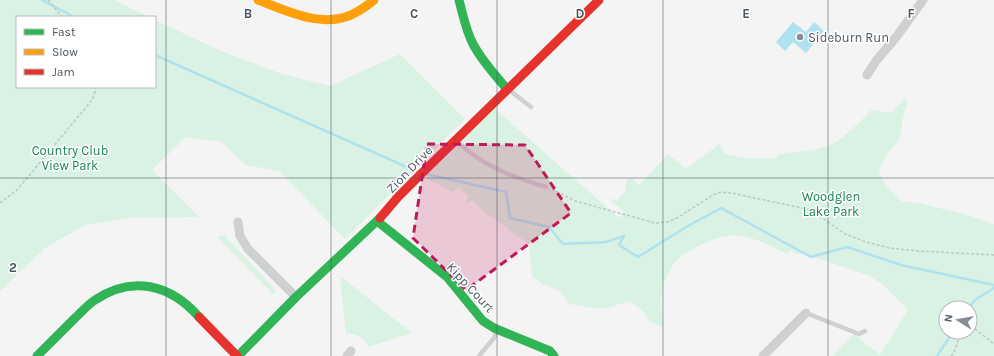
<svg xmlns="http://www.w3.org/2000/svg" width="994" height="356" viewBox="0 0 994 356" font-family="Karla,sans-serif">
	<rect width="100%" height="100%" fill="#f4f4f4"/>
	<g fill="#d9f2e3" fill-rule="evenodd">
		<path d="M0,0H114L149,17H17V87H155V20L221,51L282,74L330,86L400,54L465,119L345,239L279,171L245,165L222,142L186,137L152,170L199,217L130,218L85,225L45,248L0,291Z"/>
		<path d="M905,99L908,102L903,117L900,138L888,153L878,171L886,185L901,201L922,204L964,214L994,224V356H832L854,334L880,355L908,310L882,284L868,275L801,253L796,255L791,250L787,254C773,247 758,239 742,236C723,231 683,250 672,266C669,271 666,278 664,283C659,297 662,314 663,328L651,322L643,311L630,301L607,308H591L570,304L560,291L542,284L532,276L529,244L483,211L475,203L473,200L466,204L468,196L459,187L453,192L425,178L493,107L619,218L625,212L609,199L618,200L625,191L627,179H633L639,185L668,154L686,169L709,152L719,144L725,154L745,158H776L780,154C797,152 814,151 830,145C841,141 863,119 871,110L890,113ZM946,308H970V332H946Z"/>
		<path d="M224,235L274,288L275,291L274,295L217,237Z"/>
		<path d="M340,276L412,333L368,347C364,338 357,333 346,334Z"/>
	</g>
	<path fill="#aee2f0" d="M793,22L806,32L814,22L824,31L806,53L793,42L785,51L776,42Z"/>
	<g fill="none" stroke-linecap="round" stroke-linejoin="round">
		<g stroke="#aee2f0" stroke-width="2.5">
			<path d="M42,0L74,17"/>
			<path d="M155,55L418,172"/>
			<path d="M426,174L506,192L510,218L549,227L563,244L606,242L624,236L619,245L638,257L688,226L721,208L811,257L847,247L901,265L994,285"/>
			<path d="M969,308L975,300L994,288"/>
			<path d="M937,356L953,332"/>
		</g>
		<g stroke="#bcc7c4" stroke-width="1.5" stroke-dasharray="3 2" stroke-linecap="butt">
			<path d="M48,0L62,17"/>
			<path d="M552,189L575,201L655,223L667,222L677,218L713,195L721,192L732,193L811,210L845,234L866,242L889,248L918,251L994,255"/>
			<path d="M0,203L17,190L92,100L95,92L96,87"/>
			<path d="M970,330L975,329L994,344"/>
			<path d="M951,356L954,353L960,334L964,332"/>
		</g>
		<g stroke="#ced0d2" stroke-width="4.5">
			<path d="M509,90L531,107"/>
			<path d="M457,141C482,166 513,177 546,187"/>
			<path d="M806,313L859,334L865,331"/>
			<path d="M479,356L494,338L497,331"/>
		</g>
		<g stroke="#ced0d2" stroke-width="9">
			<path d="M867,75L876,61L897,36L923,0"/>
			<path d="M238,222L240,236L248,249L296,297"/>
			<path d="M347,356L351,351"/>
			<path d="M763,356L806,313"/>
		</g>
		<g stroke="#30b455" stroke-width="9">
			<path d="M459,0C463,15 466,31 473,44C482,61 495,75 507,89"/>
			<path d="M377,221L447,277L483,321L494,328L550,351L554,356"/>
			<path d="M37,356C49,344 62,331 74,319C81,313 87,305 95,300C132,275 170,284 199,317"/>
			<path d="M238,356L296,297L380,218"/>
		</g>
		<path stroke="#ff9f0a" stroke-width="9" d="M258,0C287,11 320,28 351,15C359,11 367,6 374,0"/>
		<g stroke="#e5322d" stroke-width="9">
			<path d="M380,218L398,197L422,173L599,0"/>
			<path d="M199,317L237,356"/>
		</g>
	</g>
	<path fill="#c2185b" fill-opacity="0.2" stroke="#c2185b" stroke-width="3" stroke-dasharray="8 5" stroke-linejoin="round" d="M427,144L525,145L571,213L466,290L413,238Z"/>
	<path fill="none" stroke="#4a5661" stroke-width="1" stroke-opacity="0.55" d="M166,0V356M331,0V356M497,0V356M663,0V356M828,0V356M0,178H994"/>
	<circle fill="#868d94" stroke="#fff" stroke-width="1.5" cx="800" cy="37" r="4"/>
	<g text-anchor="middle" stroke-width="3" stroke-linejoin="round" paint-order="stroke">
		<g font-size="13" fill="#4a5661" stroke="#fff" text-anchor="start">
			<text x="808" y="42">Sideburn Run</text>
		</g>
		<g font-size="13" fill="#17864f" stroke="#fff">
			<text x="70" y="155">Country Club<tspan x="70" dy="15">View Park</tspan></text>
			<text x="831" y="201">Woodglen<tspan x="831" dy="15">Lake Park</tspan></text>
		</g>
		<g font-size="13" fill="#4a5661" stroke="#fff">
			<text transform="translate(409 169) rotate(-46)" y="5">Zion Drive</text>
			<text transform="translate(471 287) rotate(47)" y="5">Kipp Court</text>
		</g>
	</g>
	<g font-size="13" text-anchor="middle" font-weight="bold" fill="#4a5661" stroke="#fff" stroke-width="3" stroke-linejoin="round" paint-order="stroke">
		<text x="248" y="18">B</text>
		<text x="414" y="18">C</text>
		<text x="580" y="18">D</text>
		<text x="746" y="18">E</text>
		<text x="911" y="18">F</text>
		<text x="13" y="272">2</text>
	</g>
	<rect x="16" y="16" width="140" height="72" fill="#ffffff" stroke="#b7bbc0"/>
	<rect x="24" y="29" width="20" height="6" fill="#30b455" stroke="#b7bbc0"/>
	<text x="52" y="36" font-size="12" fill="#4a5661">Fast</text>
	<rect x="24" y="49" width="20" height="6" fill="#ff9f0a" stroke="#b7bbc0"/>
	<text x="52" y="56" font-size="12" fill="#4a5661">Slow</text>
	<rect x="24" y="69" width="20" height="6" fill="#e5322d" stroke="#b7bbc0"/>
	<text x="52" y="76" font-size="12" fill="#4a5661">Jam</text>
	<g transform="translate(958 320) rotate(281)"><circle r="19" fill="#ffffff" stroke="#b7bbc0"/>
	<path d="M0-3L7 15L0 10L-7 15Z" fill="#868d94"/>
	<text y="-6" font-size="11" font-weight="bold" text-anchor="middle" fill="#4a5661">N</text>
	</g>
</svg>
